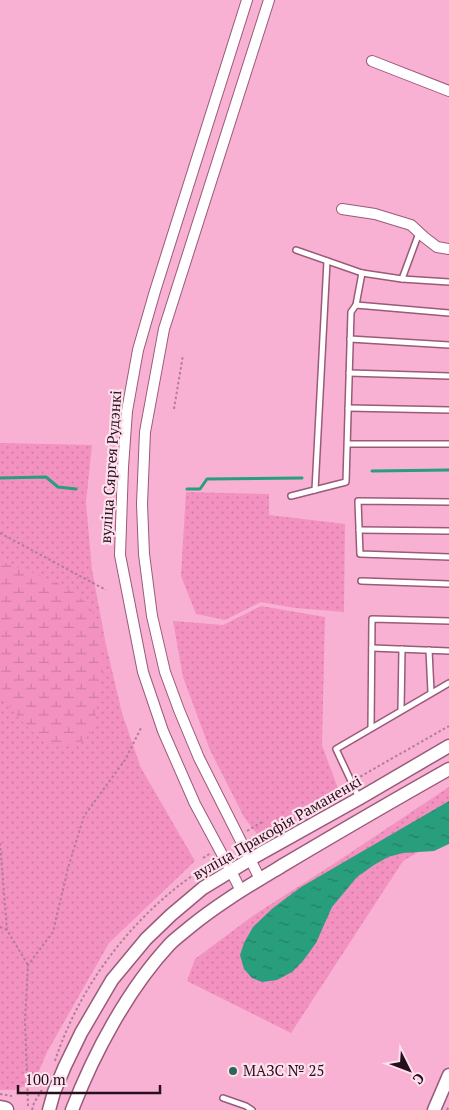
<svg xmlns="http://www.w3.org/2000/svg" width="449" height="1110" viewBox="0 0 449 1110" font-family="'PT Serif',serif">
	<defs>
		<pattern id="grass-dots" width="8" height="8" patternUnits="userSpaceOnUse" patternTransform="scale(1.25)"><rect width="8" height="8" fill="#f391c1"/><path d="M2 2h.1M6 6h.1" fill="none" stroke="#d07ca5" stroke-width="1.8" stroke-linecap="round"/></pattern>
		<pattern id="wetland-marsh" width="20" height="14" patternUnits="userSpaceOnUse" patternTransform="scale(1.25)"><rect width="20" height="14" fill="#f391c1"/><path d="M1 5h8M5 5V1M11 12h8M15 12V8" fill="none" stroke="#d07ca5"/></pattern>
		<pattern id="water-ripples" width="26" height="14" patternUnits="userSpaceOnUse" patternTransform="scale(1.25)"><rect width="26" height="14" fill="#289e7d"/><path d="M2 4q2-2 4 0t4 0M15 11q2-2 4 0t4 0" fill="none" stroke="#227f66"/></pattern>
	</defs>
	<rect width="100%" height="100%" fill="#f8b1d2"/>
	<g fill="url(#grass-dots)">
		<path d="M0,443L92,445L86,502L92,570L106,645L122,713L141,768L195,861L109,943L47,1052L36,1078L25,1086L14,1090H0Z"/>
		<path d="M186,492L269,494V515L345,524L344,612L295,608L261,602L225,620L196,614L181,576Z"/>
		<path d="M261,606L325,617L322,745L341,797L262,841L244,817L210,750L183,677L173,621L223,625Z"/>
		<path d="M449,787V834L403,861L291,1033L187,981L195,959L254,915L332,865Z"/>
	</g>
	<path fill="url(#wetland-marsh)" d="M0,561C29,572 63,580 85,602C98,615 105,637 104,655C104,670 100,685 98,700C96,713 95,729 85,739C77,746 62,746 52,743C38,738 26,727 17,715C11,708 7,701 0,695Z"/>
	<path fill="url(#water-ripples)" d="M449,801V844L434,851L403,853L388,857L374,865L357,877L332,907L316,943L303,961L292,972L277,980L262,982L252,978L244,969L240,955L244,943L253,927L273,908L301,887Z"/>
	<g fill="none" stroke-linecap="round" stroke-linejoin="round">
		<g stroke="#289e7d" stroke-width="3">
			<path d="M372,471L449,470"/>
			<path d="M0,478L46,477L58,487L76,489"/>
			<path d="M187,489H200L207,479L302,478"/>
		</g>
		<g stroke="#9a5a79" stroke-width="8">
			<g id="service">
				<path d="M296,250L362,273L402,279L449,282"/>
				<path d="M402,279L419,233"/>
				<path d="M356,305L362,273"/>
				<path d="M350,339L449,345"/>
				<path d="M349,373L449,376"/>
				<path d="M348,408L449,410"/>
				<path d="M348,444H449"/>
				<path d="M315,490L327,261"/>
				<path d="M291,496L346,482L351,312L356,305L449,313"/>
				<path d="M449,502L358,501L360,554L449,557"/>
				<path d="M359,530L449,531"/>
				<path d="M361,581L449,584"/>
				<path d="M372,648L449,651"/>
				<path d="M429,650L431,692"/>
				<path d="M401,710L402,649"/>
				<path d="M371,728L372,619L449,621"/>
				<path d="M359,798L336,749L449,683"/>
				<path d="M223,1098L246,1106L252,1110"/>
			</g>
		</g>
		<g stroke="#9a5a79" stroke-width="12">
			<g id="minor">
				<path d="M372,61L449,91"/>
				<path d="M342,209L375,214L411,225L424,237L437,247L449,249"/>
				<path d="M260,879L199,758L179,710L165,672L152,616L144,554L142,504L145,432L164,329L269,0"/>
				<path d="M241,891L231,871L195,804L163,731L143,672L120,555L123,467L127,411L138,350L155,291L247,0"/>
			</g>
		</g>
		<g stroke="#9a5a79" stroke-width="15">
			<g id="tertiary">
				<path d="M49,1110L54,1092L65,1066L81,1033L112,980L146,939L171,915L203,888L249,860L360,798L449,746"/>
				<path d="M72,1110C94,1053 128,989 170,944C176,938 183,933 190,927C219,903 252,884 285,864C339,832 394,800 449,769"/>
				<path d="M434,1110L449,1075"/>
			</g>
		</g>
		<g stroke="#9a5a79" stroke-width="19">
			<path id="primary" d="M0,1109L5,1110"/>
		</g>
		<g stroke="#b47c97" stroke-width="2" stroke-dasharray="2.5 2.5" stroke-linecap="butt">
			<path d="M174,409L183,355"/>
			<path d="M0,533L106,590"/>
			<path d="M356,779L449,726"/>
			<path d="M278,824L346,785"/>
			<path d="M247,831L262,822"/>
			<path d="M250,840L256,836"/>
			<path d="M0,843L7,930L28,965"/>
			<path d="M203,858L211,853"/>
			<path d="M0,927L7,930"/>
			<path d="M55,1061C78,990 126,925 185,881C195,874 204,867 214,861"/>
			<path d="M0,1094L12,1096"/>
			<path d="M28,1106L25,1021L28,965L53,932L68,868L84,816L125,760L141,728"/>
			<path d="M32,1110L34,1103L43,1088"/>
			<path d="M447,1110L449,1106"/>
		</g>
		<use href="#service" stroke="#fff" stroke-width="5"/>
		<use href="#minor" stroke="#fff" stroke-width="10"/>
		<use href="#tertiary" stroke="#fff" stroke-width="12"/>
		<use href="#primary" stroke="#fff" stroke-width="16"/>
	</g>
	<circle fill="#2a6855" stroke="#ffe1ee" stroke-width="2" cx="233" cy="1071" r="5"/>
	<g text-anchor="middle" stroke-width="4.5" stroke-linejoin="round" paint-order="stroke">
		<g font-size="15" fill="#280f1c" stroke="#ffe1ee">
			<text transform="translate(111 467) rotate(-86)" y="5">вуліца Сяргея Рудэнкі</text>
			<text transform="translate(277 828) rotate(-30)" y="5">вуліца Пракофія Раманенкі</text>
		</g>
		<g font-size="15" fill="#280f1c" stroke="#ffe1ee" text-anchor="start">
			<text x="243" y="1076">МАЗС № 25</text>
		</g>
	</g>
	<g transform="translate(409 1070) rotate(132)" stroke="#ffe1ee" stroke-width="4" paint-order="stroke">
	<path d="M0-4L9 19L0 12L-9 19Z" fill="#280f1c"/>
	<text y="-8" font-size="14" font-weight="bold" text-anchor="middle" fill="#280f1c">С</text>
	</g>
	<path d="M18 1085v8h142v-8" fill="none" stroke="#280f1c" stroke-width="2.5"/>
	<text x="25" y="1085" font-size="15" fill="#280f1c" stroke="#ffe1ee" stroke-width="4" paint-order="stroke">100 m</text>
</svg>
